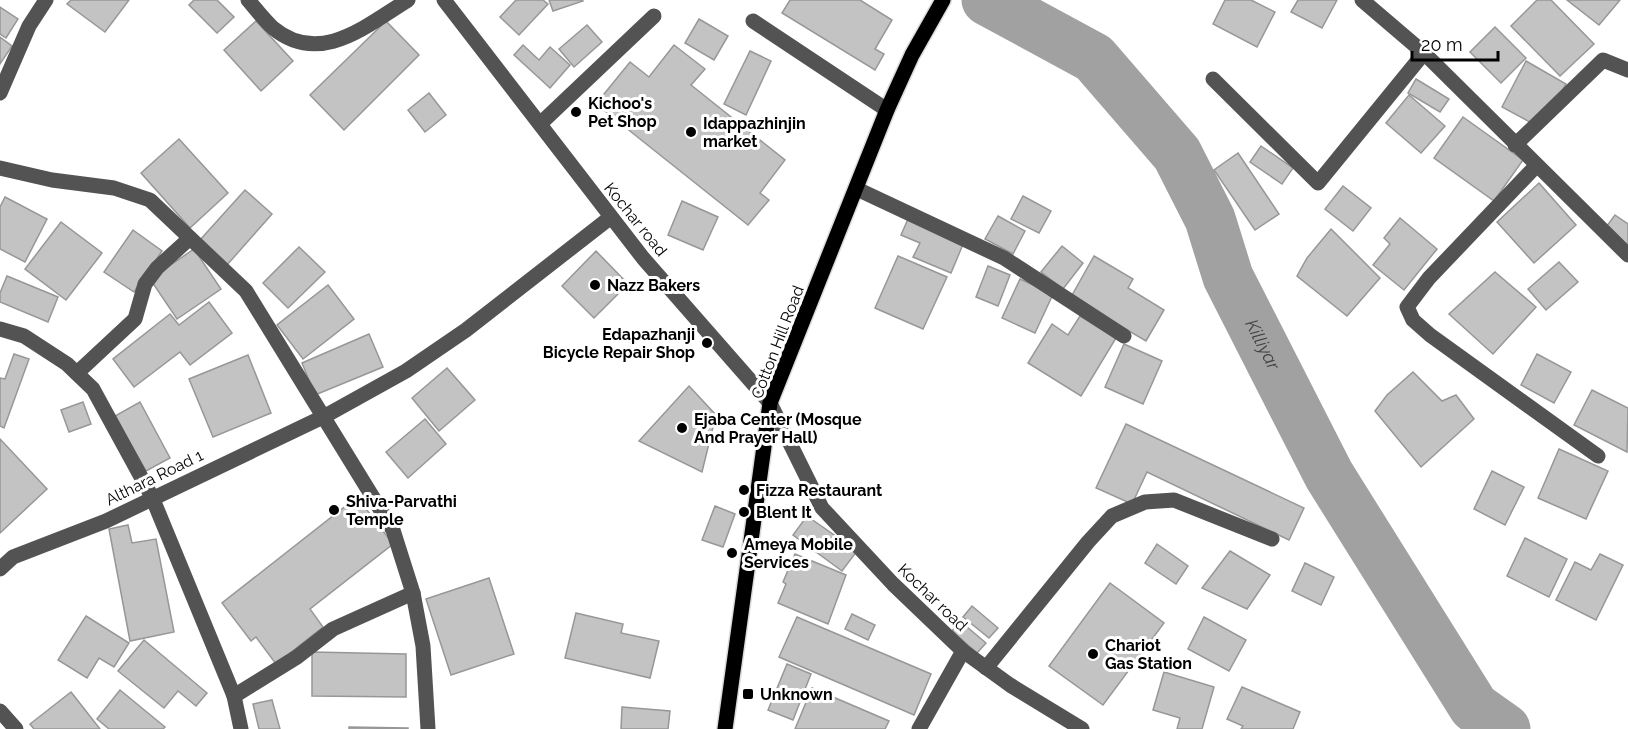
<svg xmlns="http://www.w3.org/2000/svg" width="1628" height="729" viewBox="0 0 1628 729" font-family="Raleway,sans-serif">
	<rect width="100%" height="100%" fill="#fff"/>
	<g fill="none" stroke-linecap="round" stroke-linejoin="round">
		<path stroke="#a1a1a1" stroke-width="51" id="s1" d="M987,0L1094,58L1177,154L1210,219L1228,277L1329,475L1474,707L1505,729"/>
	</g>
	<g fill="#c3c3c3" stroke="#979797" stroke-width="1.5">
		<path d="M71,0H129L105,32L67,4Z"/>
		<path d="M194,0H217L234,17L217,33L189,5Z"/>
		<path d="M516,0H543L548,4L519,35L500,17Z"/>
		<path d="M549,0H582L583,1L553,11Z"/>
		<path d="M790,0H860L892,20L875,49L884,54L875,70L782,13Z"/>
		<path d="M1225,0H1251L1275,12L1257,47L1213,24Z"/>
		<path d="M1298,0H1337L1322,28L1291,12Z"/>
		<path d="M1537,0H1551L1594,44L1560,76L1511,26Z"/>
		<path d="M1567,0H1620L1599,25Z"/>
		<path d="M0,7L18,19L6,38L0,34Z"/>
		<path d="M699,19L728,36L714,60L685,43Z"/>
		<path d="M256,21L293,61L261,91L224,50Z"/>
		<path d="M386,21L419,55L344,130L310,95Z"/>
		<path d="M587,25L602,42L574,67L559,49Z"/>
		<path d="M1495,27L1526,58L1501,83L1470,52Z"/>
		<path d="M0,37L12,46L0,64Z"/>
		<path d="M523,45L539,60L550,47L570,65L550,88L514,55Z"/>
		<path d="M674,45L705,69L691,85L785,160L760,193L769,200L748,225L596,104L630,62L649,77Z"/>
		<path d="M750,51L771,61L746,115L724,104Z"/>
		<path d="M1526,61L1566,84L1541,128L1502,107Z"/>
		<path d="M1416,79L1449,99L1440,112L1408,93Z"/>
		<path d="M429,93L446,115L425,132L408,110Z"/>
		<path d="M1409,95L1445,126L1421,153L1386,123Z"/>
		<path d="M1463,117L1523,160L1494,201L1434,158Z"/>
		<path d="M179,139L228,193L190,228L141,173Z"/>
		<path d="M1261,146L1293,168L1282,184L1250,162Z"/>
		<path d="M1238,153L1279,214L1255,230L1214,170Z"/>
		<path d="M1539,183L1576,225L1534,263L1497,222Z"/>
		<path d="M1343,186L1371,208L1353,231L1325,209Z"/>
		<path d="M245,190L272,214L227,265L200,240Z"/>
		<path d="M1023,196L1051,211L1039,233L1011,219Z"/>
		<path d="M5,197L47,219L25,262L0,249V207Z"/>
		<path d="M682,201L718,217L703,250L668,235Z"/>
		<path d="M1615,215L1628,224V250L1603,231Z"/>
		<path d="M998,216L1025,231L1013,254L985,239Z"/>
		<path d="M1400,218L1437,249L1404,290L1373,265L1390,244L1384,238Z"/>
		<path d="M908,219L964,242L951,273L913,257L920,243L901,235Z"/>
		<path d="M61,222L102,253L66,300L25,269Z"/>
		<path d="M1331,229L1380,278L1347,316L1297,276L1307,258Z"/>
		<path d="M133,230L162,251L134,292L104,272Z"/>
		<path d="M1062,246L1083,263L1063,289L1041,272Z"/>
		<path d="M299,247L325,272L288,308L263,283Z"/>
		<path d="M194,249L221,289L177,319L150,279Z"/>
		<path d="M596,251L628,284L594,318L562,286Z"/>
		<path d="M898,256L947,277L923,329L875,308Z"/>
		<path d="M1094,256L1133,279L1128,288L1164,310L1146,341L1071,297Z"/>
		<path d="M1559,262L1578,282L1546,310L1528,289Z"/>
		<path d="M988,266L1010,275L998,306L976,297Z"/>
		<path d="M1495,272L1536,307L1493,354L1449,314Z"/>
		<path d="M7,276L58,297L48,322L0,302V293Z"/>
		<path d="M1020,279L1053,294L1035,333L1002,318Z"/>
		<path d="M328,285L354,319L303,359L277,325Z"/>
		<path d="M209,302L232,333L190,365L180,352L134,387L113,359L170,314L179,325Z"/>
		<path d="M1080,316L1116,338L1081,396L1028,363L1052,324L1068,335Z"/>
		<path d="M369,334L383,367L315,395L302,363Z"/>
		<path d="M1124,344L1162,361L1143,404L1105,387Z"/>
		<path d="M14,354L29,359L4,428L0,426V378L5,379Z"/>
		<path d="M1537,354L1571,372L1554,403L1521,385Z"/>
		<path d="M248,355L271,413L213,437L189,379Z"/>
		<path d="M447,368L475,400L439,431L412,398Z"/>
		<path d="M1413,372L1442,401L1456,395L1474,419L1421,467L1375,411L1387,395Z"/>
		<path d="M689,386L716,415L702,472L639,441Z"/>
		<path d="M1592,390L1628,408L1627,452L1574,425Z"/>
		<path d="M83,402L91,424L69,432L61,410Z"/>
		<path d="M140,402L170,458L146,471L115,416Z"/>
		<path d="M425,419L446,444L408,478L386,452Z"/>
		<path d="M1126,424L1304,508L1289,540L1147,472L1132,504L1096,488Z"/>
		<path d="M0,439L47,489L0,533Z"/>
		<path d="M1559,449L1608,471L1586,519L1538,498Z"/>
		<path d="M1492,471L1524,487L1505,525L1474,509Z"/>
		<path d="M357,497L393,544L310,609L323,627L276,664L256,637L251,641L222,603Z"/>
		<path d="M715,506L735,514L723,547L702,540Z"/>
		<path d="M807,516L857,551L842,571L793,535Z"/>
		<path d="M128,525L132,543L156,539L174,632L130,641L109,529Z"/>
		<path d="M1525,538L1567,559L1549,597L1507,576Z"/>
		<path d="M1157,544L1188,566L1176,584L1145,563Z"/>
		<path d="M1230,551L1270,575L1247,609L1202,588Z"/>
		<path d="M795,554L846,575L828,624L778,603L786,584L783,582Z"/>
		<path d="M1600,554L1623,565L1596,620L1556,600L1575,562L1591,570Z"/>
		<path d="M1305,563L1334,577L1321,605L1292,591Z"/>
		<path d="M489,578L514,654L451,675L426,599Z"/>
		<path d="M1110,583L1164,623L1103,705L1049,666Z"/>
		<path d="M972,606L998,628L989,638L963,617Z"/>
		<path d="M576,613L623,624L621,633L659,641L650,678L565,658Z"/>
		<path d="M852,614L875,625L868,640L845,629Z"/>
		<path d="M86,616L129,643L114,667L99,658L87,678L58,660Z"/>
		<path d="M797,617L931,674L914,715L779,657Z"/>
		<path d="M1204,617L1246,640L1229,671L1188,649Z"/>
		<path d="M960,621L986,643L977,653L952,631Z"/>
		<path d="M144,640L207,693L196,706L178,691L164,708L118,671Z"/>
		<path d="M312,652L406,654V697L312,696Z"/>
		<path d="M787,664L811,674L793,720L768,710Z"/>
		<path d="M1164,672L1214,687L1202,729H1177L1180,718L1153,710Z"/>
		<path d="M1242,687L1300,712L1293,729H1241L1243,726L1227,719Z"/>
		<path d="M812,688L889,721L885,729H795Z"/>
		<path d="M120,690L165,727L163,729H109L97,719Z"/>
		<path d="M71,692L100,729H34L30,724Z"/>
		<path d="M272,700L280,729H259L253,704Z"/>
		<path d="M622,707L670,711L668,729H621Z"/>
		<path d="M349,727L408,728V729H349Z"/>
	</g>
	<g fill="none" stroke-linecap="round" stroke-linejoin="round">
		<g stroke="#dbdbdb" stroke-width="18">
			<path id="major" d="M725,729L770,403L887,110L912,55L943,0"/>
		</g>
		<g stroke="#535353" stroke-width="15">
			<path d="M248,0C256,9 264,20 273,28C320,67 367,25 408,0"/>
			<path d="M444,0L643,258L770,403L822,508L893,584L963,651L1010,685L1082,729"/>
			<path d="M1362,0L1424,53L1628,255"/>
			<path d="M753,21L887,110"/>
			<path d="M1213,79L1318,183L1424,53"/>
			<path d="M0,93L29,26L46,0"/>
			<path d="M540,124L654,16"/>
			<path d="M1515,145L1603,60L1628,70"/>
			<path d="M1536,166L1429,278L1407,307L1413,320L1430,335L1598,456"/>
			<path d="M0,168L52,180L114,188L150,200L246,291L393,530L413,593L423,646L428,729"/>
			<path d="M857,189L1004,258L1124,336"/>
			<path d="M0,329L24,336L67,364L93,389L152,497L234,696L297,657L333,629L413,593"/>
			<path d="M77,373L135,319L145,284L157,268L190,238"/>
			<path d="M0,569L13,557L106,521L325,416L406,371L466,330L611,217"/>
			<path d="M986,668L1088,542L1112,516L1145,502L1174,500L1272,539"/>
			<path d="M234,696L241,729"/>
			<path d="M0,711L16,729"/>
			<path d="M919,729L963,651"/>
		</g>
		<use href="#major" stroke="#000" stroke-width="15"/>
	</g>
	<g fill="#000" stroke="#fff" stroke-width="2">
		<circle cx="576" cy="112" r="6"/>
		<circle cx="691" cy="132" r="6"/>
		<circle cx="595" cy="285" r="6"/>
		<circle cx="707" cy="343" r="6"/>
		<circle cx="682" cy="428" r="6"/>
		<circle cx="744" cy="490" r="6"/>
		<circle cx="334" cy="510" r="6"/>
		<circle cx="744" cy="512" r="6"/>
		<circle cx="732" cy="553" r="6"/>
		<circle cx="1093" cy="654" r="6"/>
		<rect x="742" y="688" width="12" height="12" rx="3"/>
	</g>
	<g text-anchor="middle" stroke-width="6" stroke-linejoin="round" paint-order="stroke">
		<g font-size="16" font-weight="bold" fill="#000" stroke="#fff" text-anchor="start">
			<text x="588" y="109">Kichoo's<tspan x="588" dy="18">Pet Shop</tspan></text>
			<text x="703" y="129">Idappazhinjin<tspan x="703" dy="18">market</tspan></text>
			<text x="607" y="291">Nazz Bakers</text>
			<text x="695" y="340" text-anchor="end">Edapazhanji<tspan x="695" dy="18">Bicycle Repair Shop</tspan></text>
			<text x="694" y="425">Ejaba Center (Mosque<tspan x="694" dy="18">And Prayer Hall)</tspan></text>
			<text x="756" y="496">Fizza Restaurant</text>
			<text x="346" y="507">Shiva-Parvathi<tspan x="346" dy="18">Temple</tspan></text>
			<text x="756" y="518">Blent It</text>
			<text x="744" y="550">Ameya Mobile<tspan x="744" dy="18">Services</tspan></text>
			<text x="1105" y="651">Chariot<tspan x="1105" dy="18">Gas Station</tspan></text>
			<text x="760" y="700">Unknown</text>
		</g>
		<g font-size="16" fill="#000" stroke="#fff">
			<text transform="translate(636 219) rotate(51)" y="6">Kochar road</text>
			<text transform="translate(777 342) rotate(-69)" y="6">Cotton Hill Road</text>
			<text transform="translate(154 477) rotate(-26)" y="6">Althara Road 1</text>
			<text transform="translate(933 597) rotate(44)" y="6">Kochar road</text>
		</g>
		<g font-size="18" font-style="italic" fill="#424242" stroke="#fff">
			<text dy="6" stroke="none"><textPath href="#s1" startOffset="458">Killiyar</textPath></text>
		</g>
	</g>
	<path d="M1412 51v9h86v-9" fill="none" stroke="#000000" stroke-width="3"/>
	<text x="1421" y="51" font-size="18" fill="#000000" stroke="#ffffff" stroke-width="4.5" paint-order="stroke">20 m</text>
</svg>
